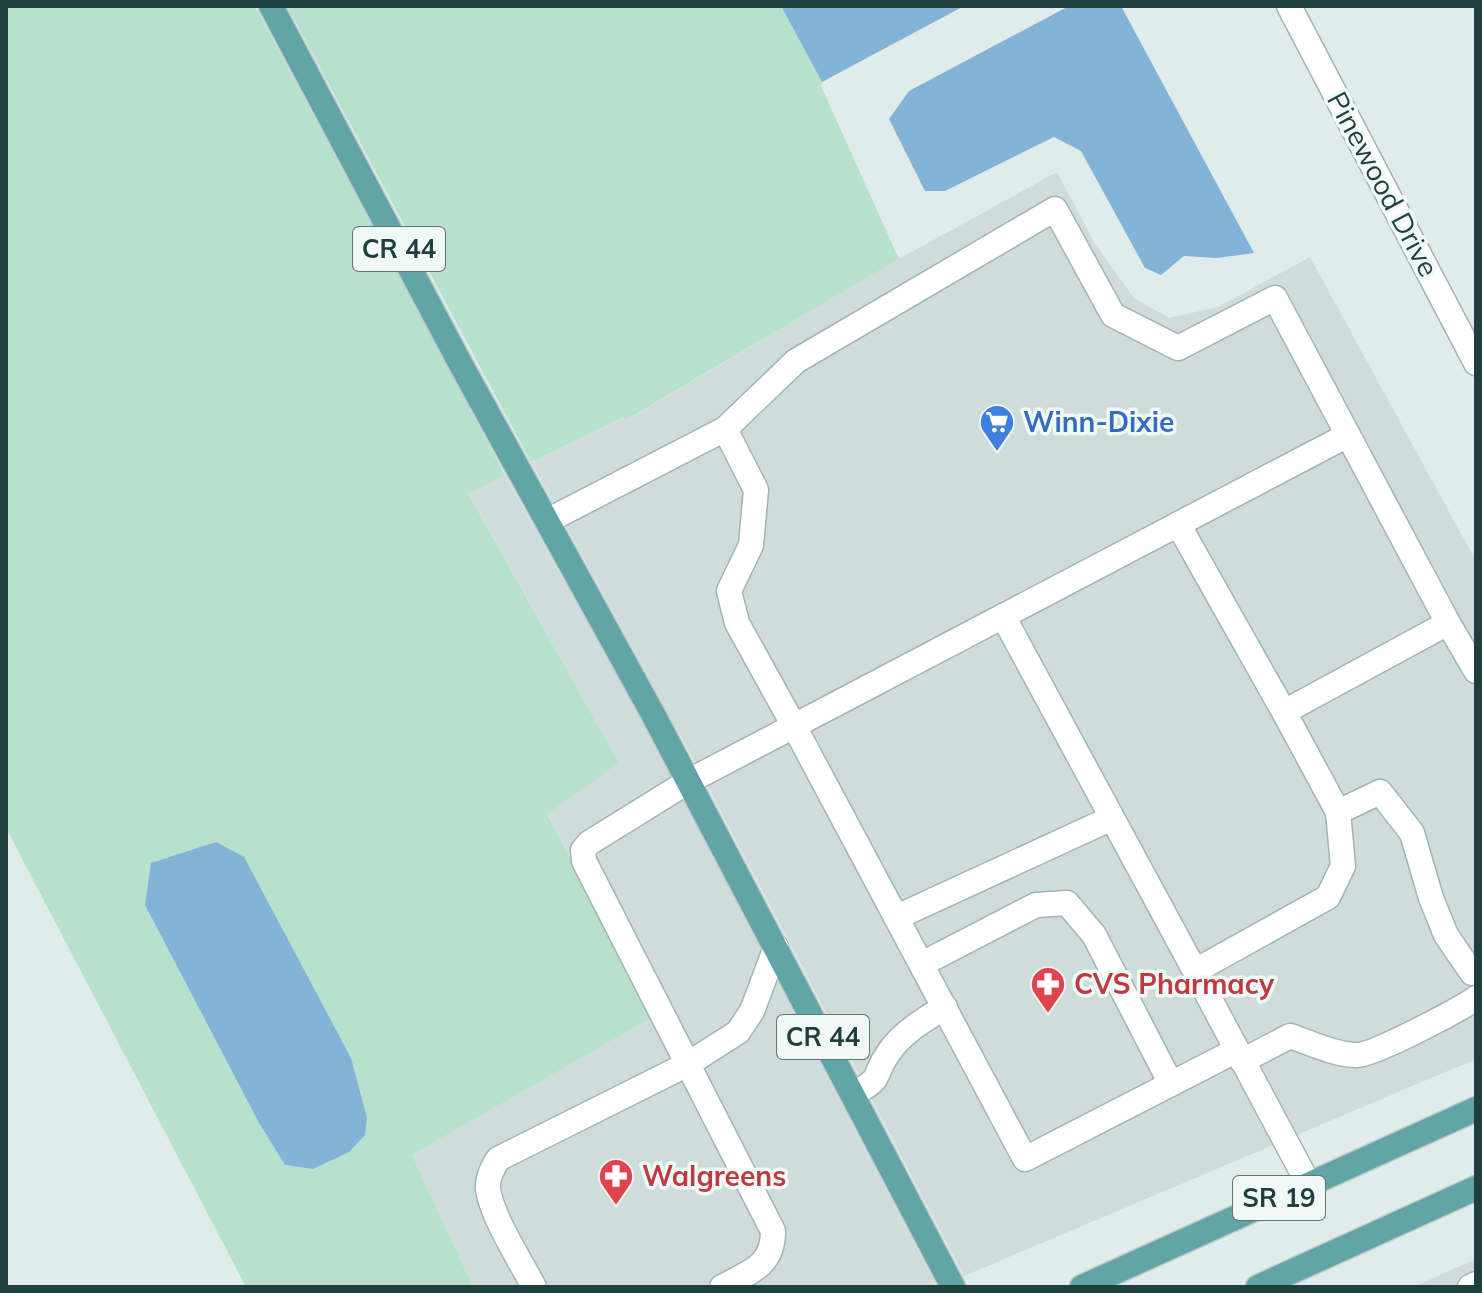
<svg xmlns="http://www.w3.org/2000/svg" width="1482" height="1293" viewBox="0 0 1482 1293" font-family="Mulish,sans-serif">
	<rect width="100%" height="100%" fill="#e0ecea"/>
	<g fill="#cedcda">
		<path d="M1057,172L1095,244L1134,298L1169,318L1218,307L1310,257L1476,561V1059L964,1276L698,768L531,462L625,417L627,420L899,259Z"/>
		<path d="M505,475L642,722L937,1287H473L412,1155L656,1015L547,813L619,763L468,492Z"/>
		<path d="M1476,1259V1287H1413Z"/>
	</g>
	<g fill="#b7e0cd" fill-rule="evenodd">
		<path d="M6,6H255L505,475L468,493L619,763L547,814L656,1015L412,1155L473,1287H246L6,828ZM145,905L313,1169L285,1165L259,1123Z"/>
		<path d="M287,6H781L822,82L821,86L899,259L626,420L624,417L531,462Z"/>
	</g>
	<g fill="#83b3d7">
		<path d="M781,6H964L822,82Z"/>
		<path d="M1069,6H1121L1254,253L1217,258L1184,256L1161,275L1145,268L1081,151L1054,137L945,191H925L889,119L909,91Z"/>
		<path d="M216,842L244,857L351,1058L367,1118L365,1135L349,1152L313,1169L285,1165L259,1123L145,905L151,863Z"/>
	</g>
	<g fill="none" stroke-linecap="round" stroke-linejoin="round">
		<g stroke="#a2b4b3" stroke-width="27">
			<g id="minor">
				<path d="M1289,6L1476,363"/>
				<path d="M725,429L756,490L751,545L729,591L737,623L794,726L1348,435"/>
				<path d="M547,521L725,429L796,361L1055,209L1113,315L1178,348L1275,298L1448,623L1284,712L1338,812L1343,866L1328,897L1195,971L1237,1050"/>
				<path d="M1178,524L1284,712"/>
				<path d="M1003,616L1195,971"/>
				<path d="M1448,623L1476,671"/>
				<path d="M1338,812L1380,792L1412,833L1431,898L1446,935L1472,973"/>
				<path d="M897,917L1112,818"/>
				<path d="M922,964L1036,905L1067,903L1094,935L1171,1084"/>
				<path d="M1242,1061L1290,1036C1311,1043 1335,1055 1357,1055C1374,1055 1459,1010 1476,998"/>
				<path d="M853,1094C886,1077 871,1077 889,1052C903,1032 925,1019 945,1007"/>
				<path d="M534,1287C521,1262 491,1215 488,1189C487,1177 493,1168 498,1159L688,1064L738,1032L752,1011L776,947"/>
				<path d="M722,1287C749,1272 773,1267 773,1231L584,861L583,850L589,843L689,781L794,726L1025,1159L1237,1050L1309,1185"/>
				<path d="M1470,1287L1476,1284"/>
			</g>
		</g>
		<g stroke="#c0c9c9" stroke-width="27">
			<g id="major">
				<path d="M271,6L460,363L654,716L953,1287"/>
				<path d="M1082,1287L1476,1109"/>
				<path d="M1258,1287L1476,1188"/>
			</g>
		</g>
		<use href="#minor" stroke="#fff" stroke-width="24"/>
		<use href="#major" stroke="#61a5a6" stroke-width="24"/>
	</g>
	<defs>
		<g id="supermarket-pin" transform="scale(1.8)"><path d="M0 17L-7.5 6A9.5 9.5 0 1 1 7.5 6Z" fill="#3f7fe0" stroke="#f1f9f7"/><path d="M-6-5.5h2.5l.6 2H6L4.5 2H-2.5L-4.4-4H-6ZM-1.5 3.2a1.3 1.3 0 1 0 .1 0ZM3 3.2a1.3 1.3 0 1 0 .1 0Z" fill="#fff"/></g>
		<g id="pharmacy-pin" transform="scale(1.8)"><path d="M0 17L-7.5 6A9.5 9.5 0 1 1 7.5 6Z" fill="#e0444e" stroke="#f1f9f7"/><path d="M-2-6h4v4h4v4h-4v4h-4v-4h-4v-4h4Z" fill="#fff"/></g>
	</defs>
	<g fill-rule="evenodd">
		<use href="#supermarket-pin" x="997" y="422"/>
		<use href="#pharmacy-pin" x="1048" y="984"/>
		<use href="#pharmacy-pin" x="616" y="1176"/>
	</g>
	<g text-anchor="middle" stroke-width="7" stroke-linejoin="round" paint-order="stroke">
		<g fill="#f1f9f7" stroke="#5e7676" stroke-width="2">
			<rect x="353" y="227" width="92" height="44" rx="6"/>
			<rect x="777" y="1015" width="92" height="44" rx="6"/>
			<rect x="1233" y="1176" width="92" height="44" rx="6"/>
		</g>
		<g font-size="26" font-weight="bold" fill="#1f3e3e">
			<text x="399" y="258">CR 44</text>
			<text x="823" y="1046">CR 44</text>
			<text x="1279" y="1207">SR 19</text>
		</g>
		<g font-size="28" fill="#1f3e3e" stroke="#f1f9f7">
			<text transform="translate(1383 184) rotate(62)" y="10">Pinewood Drive</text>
		</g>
		<g font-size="28" font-weight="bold" fill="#366cbe" stroke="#f1f9f7" text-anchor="start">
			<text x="1023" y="432">Winn-Dixie</text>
		</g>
		<g font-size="28" font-weight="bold" fill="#be3a42" stroke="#f1f9f7" text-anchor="start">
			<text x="1074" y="994">CVS Pharmacy</text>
			<text x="642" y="1186">Walgreens</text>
		</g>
	</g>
	<rect width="1482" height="1293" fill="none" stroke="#1f3e3e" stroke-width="16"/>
</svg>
